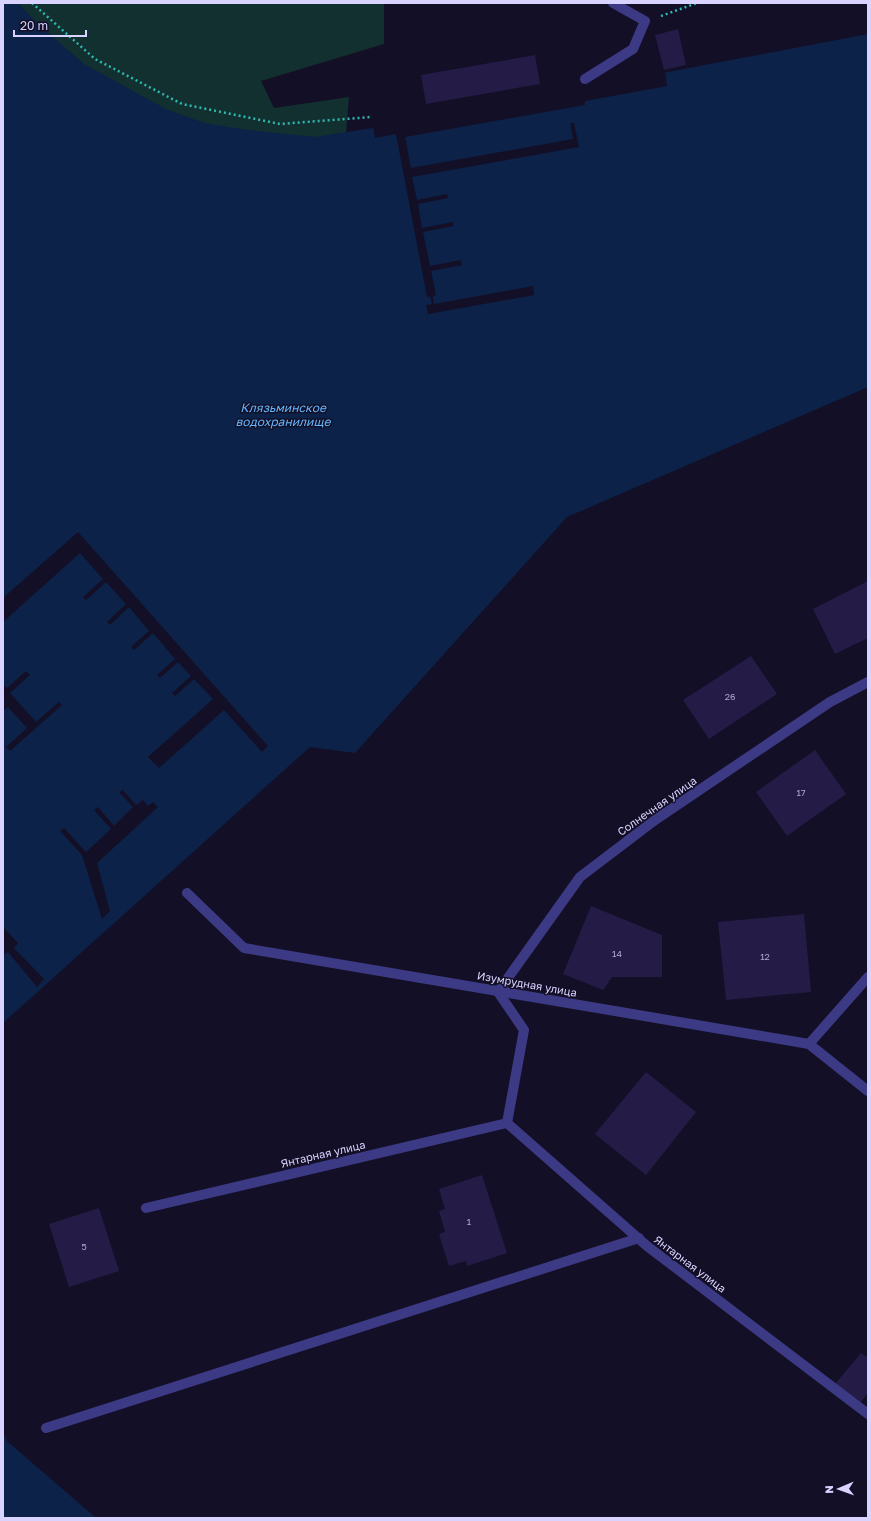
<svg xmlns="http://www.w3.org/2000/svg" width="871" height="1521" viewBox="0 0 871 1521" font-family="'Golos Text',sans-serif">
	<rect width="100%" height="100%" fill="#130f26"/>
	<path fill="#12302f" d="M3,3H384V44L261,81L274,108L349,97L345,147L96,106Z"/>
	<g fill="#0c2248">
		<path d="M3,3H18L38,24L84,64L166,109L204,123L248,130L315,137L373,128L868,34V387L567,517L355,753L310,747L3,1023Z"/>
		<path d="M3,1433L7,1441L96,1518H3Z"/>
	</g>
	<g fill="#130f26">
		<path d="M665,72L667,86L585,101V105L405,137L411,168L573,139L570,123H574L579,147L412,177L417,200L447,194L448,198L418,204L422,228L453,222V226L423,232L430,266L461,260L462,265L431,271L436,295L433,296L434,304L533,286L534,295L428,314L426,305L432,304L430,296L427,297L396,134L375,138L373,126L586,85L587,87Z"/>
		<path d="M78,532L268,746L262,752L224,710L159,768L148,757L213,699L194,679L175,696L172,693L191,676L178,662L160,678L157,675L175,659L153,633L134,650L131,647L149,631L129,607L110,625L107,622L126,604L106,582L86,600L83,597L103,579L80,553L3,622V598Z"/>
		<path d="M26,671L30,675L10,693L36,722L59,702L62,705L10,751L6,747L27,728L8,707L3,711V705L5,703L3,701V685L7,688Z"/>
		<path d="M123,790L136,805L143,800L148,806L153,802L158,807L97,863L110,911L102,919L82,855L60,831L64,828L86,852L111,829L94,810L98,807L114,826L133,807L119,792Z"/>
		<path d="M3,927L18,943L14,948L44,979L37,987L8,952L5,954L3,953Z"/>
	</g>
	<g fill="#241b47">
		<path d="M678,29L686,65L664,70L655,35Z"/>
		<path d="M535,55L540,84L426,104L421,75Z"/>
		<path d="M868,581V638L835,654L813,609Z"/>
		<path d="M751,656L777,694L709,739L683,700Z"/>
		<path d="M815,750L846,794L787,836L756,792Z"/>
		<path d="M591,906L662,935V977H612L603,990L563,974Z"/>
		<path d="M804,914L811,992L726,1000L718,922Z"/>
		<path d="M646,1072L696,1112L646,1175L595,1134Z"/>
		<path d="M482,1175L507,1253L467,1266L466,1261L449,1266L439,1234L445,1232L439,1211L445,1209L439,1189Z"/>
		<path d="M99,1208L119,1271L69,1287L49,1224Z"/>
		<path d="M861,1353L868,1358V1393L860,1403L835,1384Z"/>
	</g>
	<g fill="none" stroke-linecap="round" stroke-linejoin="round">
		<g stroke="#2fb8b0" stroke-width="2.5" stroke-dasharray="2 3" stroke-linecap="butt">
			<path d="M32,3L95,59L182,104L280,124L371,117"/>
			<path d="M661,16L697,3"/>
		</g>
		<g stroke="#3d3a85" stroke-width="10">
			<path d="M585,79L633,49L645,21L613,3"/>
			<path d="M868,682L830,702L655,820L580,877L498,992L524,1030L507,1123L647,1246L868,1414"/>
			<path d="M187,893L244,948L809,1044L868,1091"/>
			<path d="M809,1044L868,977"/>
			<path d="M146,1208L507,1123"/>
			<path d="M46,1428L639,1238"/>
		</g>
	</g>
	<g text-anchor="middle" stroke-width="3" stroke-linejoin="round" paint-order="stroke">
		<g font-size="9" fill="#aca6d1">
			<text x="730" y="700">26</text>
			<text x="801" y="796">17</text>
			<text x="617" y="957">14</text>
			<text x="765" y="960">12</text>
			<text x="469" y="1225">1</text>
			<text x="84" y="1250">5</text>
		</g>
		<g font-size="11" fill="#d9d4ff" stroke="#130f26">
			<text transform="translate(657 806) rotate(-35)" y="4">Солнечная улица</text>
			<text transform="translate(527 984) rotate(10)" y="4">Изумрудная улица</text>
			<text transform="translate(323 1154) rotate(-13)" y="4">Янтарная улица</text>
			<text transform="translate(690 1264) rotate(37)" y="4">Янтарная улица</text>
		</g>
		<g font-size="12" font-style="italic" fill="#62b6ff" stroke="#130f26">
			<text x="283" y="412">Клязьминское<tspan x="283" dy="14">водохранилище</tspan></text>
		</g>
	</g>
	<rect width="871" height="1521" fill="none" stroke="#d9d4ff" stroke-width="8"/>
	<g transform="translate(839 1489) rotate(268)" stroke="#130f26" stroke-width="3" paint-order="stroke">
	<path d="M0-3L7 15L0 10L-7 15Z" fill="#d9d4ff"/>
	<text y="-6" font-size="11" font-weight="bold" text-anchor="middle" fill="#d9d4ff">N</text>
	</g>
	<path d="M14 30v6h72v-6" fill="none" stroke="#d9d4ff" stroke-width="2"/>
	<text x="20" y="30" font-size="12" fill="#d9d4ff" stroke="#130f26" stroke-width="3" paint-order="stroke">20 m</text>
</svg>
